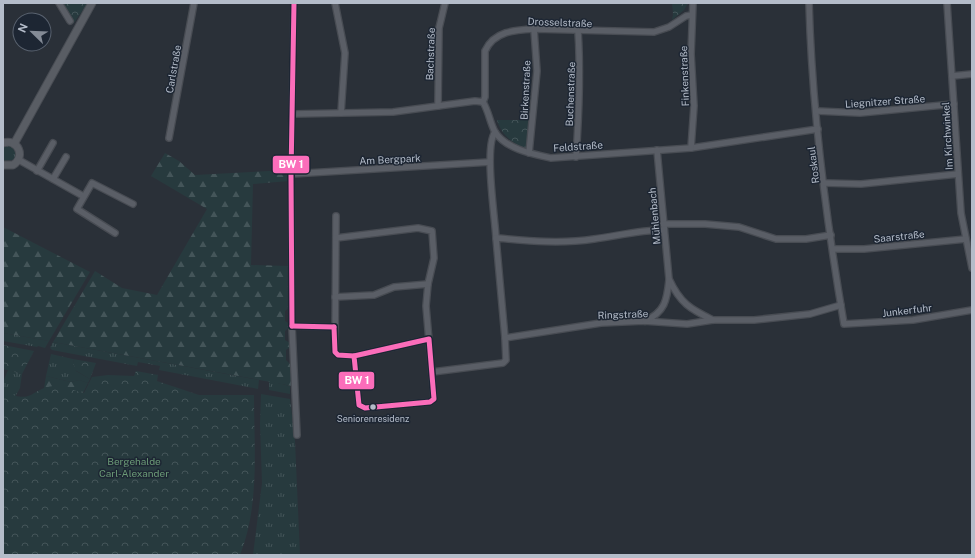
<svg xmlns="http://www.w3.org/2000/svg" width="975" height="558" viewBox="0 0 975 558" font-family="'Public Sans',sans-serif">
	<defs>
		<pattern id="grass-tufts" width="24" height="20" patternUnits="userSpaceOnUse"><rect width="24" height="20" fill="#273a3e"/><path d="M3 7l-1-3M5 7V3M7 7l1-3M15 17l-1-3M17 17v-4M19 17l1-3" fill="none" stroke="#445559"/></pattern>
		<pattern id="forest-firs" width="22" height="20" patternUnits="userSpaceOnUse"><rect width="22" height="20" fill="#273a3e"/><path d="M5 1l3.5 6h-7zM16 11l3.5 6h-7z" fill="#445559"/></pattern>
		<pattern id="park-crowns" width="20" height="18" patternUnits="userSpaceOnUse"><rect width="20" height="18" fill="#273a3e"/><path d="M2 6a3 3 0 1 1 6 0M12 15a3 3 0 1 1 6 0" fill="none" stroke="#445559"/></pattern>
	</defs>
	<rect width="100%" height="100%" fill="#2a3038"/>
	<g fill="url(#grass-tufts)">
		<path d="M10,145L14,148L16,156L13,160L3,161V146Z"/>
		<path d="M3,333L49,341L45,348L38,346L37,347L3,341Z"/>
		<path d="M53,342L259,380L258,389L159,370L160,366L138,362L137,366L52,350L50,348Z"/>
		<path d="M51,354L73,359L76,371L90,379L88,383L79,380L71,382L46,376Z"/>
		<path d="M8,370L22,374L20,388L14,399L3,394V382Z"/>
		<path d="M269,381L290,386V394L269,390Z"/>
		<path d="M261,394L290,399L295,441L300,555H253L262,483L260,424Z"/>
	</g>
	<g fill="url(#forest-firs)">
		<path d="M165,153L179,161L195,175L289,170V181L253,184L251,265L289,266L290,307L285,311V321L290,324V327L285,331V340L290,343V347L286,350V360L292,366V386L53,342L95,271L122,288L157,295L207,209L151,176Z"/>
		<path d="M3,227L90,272L49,341L3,333Z"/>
		<path d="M46,376L71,382L79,380L88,383L82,395L43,394Z"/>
	</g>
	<g fill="url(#park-crowns)">
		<path d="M60,3H88L73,24Z"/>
		<path d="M672,3H688L684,10L672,20L673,14Z"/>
		<path d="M497,120H530L528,145L526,148C512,144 501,134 497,120Z"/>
		<path d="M3,345L34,351L22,374L3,369Z"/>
		<path d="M73,359L96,363L90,379L75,370Z"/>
		<path d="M136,371L158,375L157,381L199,395H254C254,448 260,505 240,555H3V391C34,405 28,390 53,386C63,385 75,391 84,393L92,377L108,375L134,376Z"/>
	</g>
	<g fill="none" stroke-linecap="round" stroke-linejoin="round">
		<g stroke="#484c53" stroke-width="8">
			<g id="street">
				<path d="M59,3L70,21"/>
				<path d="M294,3L291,174L292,326L297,435"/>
				<path d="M335,3L345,53L341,113"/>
				<path d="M809,3C812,110 826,219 844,324L913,320L972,310"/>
				<path d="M947,3L961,213L972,268"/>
				<path d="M952,76L972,74"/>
				<path d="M483,102C489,112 490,123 495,132C506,149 532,154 551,158L691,148L818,129"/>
				<path d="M483,102L485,97V51C494,31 515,30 534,29L654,32L669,27L686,16L692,15"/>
				<path d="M438,106L439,28L445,3"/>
				<path d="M817,111L860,113L954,104"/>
				<path d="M293,114L393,112L475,101L483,102"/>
				<path d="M495,132C484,147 495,217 496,238"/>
				<path d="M169,138L194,3"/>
				<path d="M691,148L694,106L691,54L693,3"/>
				<path d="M657,150L669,279C680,303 690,309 713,320"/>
				<path d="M529,153L537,71L534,29"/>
				<path d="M576,157C579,114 581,74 578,31"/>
				<path d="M19,160L83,196"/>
				<path d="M37,171L53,143"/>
				<path d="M291,174L490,162"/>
				<path d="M53,179L66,157"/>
				<path d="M824,183L861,184L958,174"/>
				<path d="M336,216L335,352L338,355L354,356L429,339"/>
				<path d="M663,224H705L739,227L776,239H806L831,235"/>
				<path d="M663,230C640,230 617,236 594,239C561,244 529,241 496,238L505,338L601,323L644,321L687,324L713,320H754L810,314L841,305"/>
				<path d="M115,233L77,209L92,183L133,204"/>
				<path d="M336,238L418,228L432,231L434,258L428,284L426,306L434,399L430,402L365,408L359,405L354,356"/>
				<path d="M833,249H864L966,239"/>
				<path d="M335,297L374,295L394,287L428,284"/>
				<path d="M645,321C665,312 667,300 669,280"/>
				<path d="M292,326L334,327"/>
				<path d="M432,372L503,363L506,360L505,338"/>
			</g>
		</g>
		<g stroke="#484c53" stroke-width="9">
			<g id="secondary">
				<path d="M3,143C18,138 26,157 13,165H3"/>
				<path d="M14,144L92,3"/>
			</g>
		</g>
		<use href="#street" stroke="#5a5e66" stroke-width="5.5"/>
		<use href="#secondary" stroke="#595d64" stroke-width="7"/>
		<g stroke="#1d2633" stroke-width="8">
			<g id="bus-1">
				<path d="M292,326L291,174L294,3"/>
				<path d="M292,326L334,327"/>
				<path d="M334,327L335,352L338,355L354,356"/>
				<path d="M429,339L434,399L430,402L365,408L359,405L354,356Z"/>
			</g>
		</g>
		<use href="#bus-1" stroke="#fb6dba" stroke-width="5"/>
	</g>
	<circle fill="#b4bcc9" stroke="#1d2633" stroke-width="1.5" cx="373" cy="407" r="3.5"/>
	<g text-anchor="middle" stroke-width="3" stroke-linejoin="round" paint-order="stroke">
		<g font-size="9" fill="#b4bcc9" stroke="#1d2633">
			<text x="373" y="422">Seniorenresidenz</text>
		</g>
		<g font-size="10" fill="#b4bcc9" stroke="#1d2633">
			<text transform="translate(560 22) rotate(2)" y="4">Drosselstraße</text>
			<text transform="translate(430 54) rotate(-88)" y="4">Bachstraße</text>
			<text transform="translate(173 69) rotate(-80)" y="4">Carlstraße</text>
			<text transform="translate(684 76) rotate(-92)" y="4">Finkenstraße</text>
			<text transform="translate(525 90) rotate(-87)" y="4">Birkenstraße</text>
			<text transform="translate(570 94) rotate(-88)" y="4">Buchenstraße</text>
			<text transform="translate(885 101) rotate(-4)" y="4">Liegnitzer Straße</text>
			<text transform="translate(947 136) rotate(-93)" y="4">Im Kirchwinkel</text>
			<text transform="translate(578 146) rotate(-4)" y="4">Feldstraße</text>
			<text transform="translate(390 159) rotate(-3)" y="4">Am Bergpark</text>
			<text transform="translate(813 165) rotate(-97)" y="4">Roskaul</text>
			<text transform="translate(654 216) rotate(-95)" y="4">Mühlenbach</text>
			<text transform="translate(899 236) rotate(-6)" y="4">Saarstraße</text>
			<text transform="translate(907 310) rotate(-7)" y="4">Junkerfuhr</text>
			<text transform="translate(623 314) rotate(-2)" y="4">Ringstraße</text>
		</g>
		<g font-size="10" fill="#6b9a76" stroke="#1d2633">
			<text x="134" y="465">Bergehalde<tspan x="134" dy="12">Carl-Alexander</tspan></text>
		</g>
	</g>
	<g stroke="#1d2633" stroke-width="1.5">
		<rect x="272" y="155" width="38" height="19" rx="4" fill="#fb6dba"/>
		<rect x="338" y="371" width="37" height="19" rx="4" fill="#fb6dba"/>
	</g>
	<g font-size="11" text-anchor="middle" font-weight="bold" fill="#fff">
		<text x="291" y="168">BW 1</text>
		<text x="357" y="384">BW 1</text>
	</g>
	<rect width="975" height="558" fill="none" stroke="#b4bcc9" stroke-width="8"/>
	<g transform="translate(32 32) rotate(293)"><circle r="19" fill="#1d2633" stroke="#59626f"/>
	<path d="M0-3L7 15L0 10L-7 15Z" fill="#848b96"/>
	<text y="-6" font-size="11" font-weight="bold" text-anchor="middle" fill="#b4bcc9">N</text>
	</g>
</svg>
